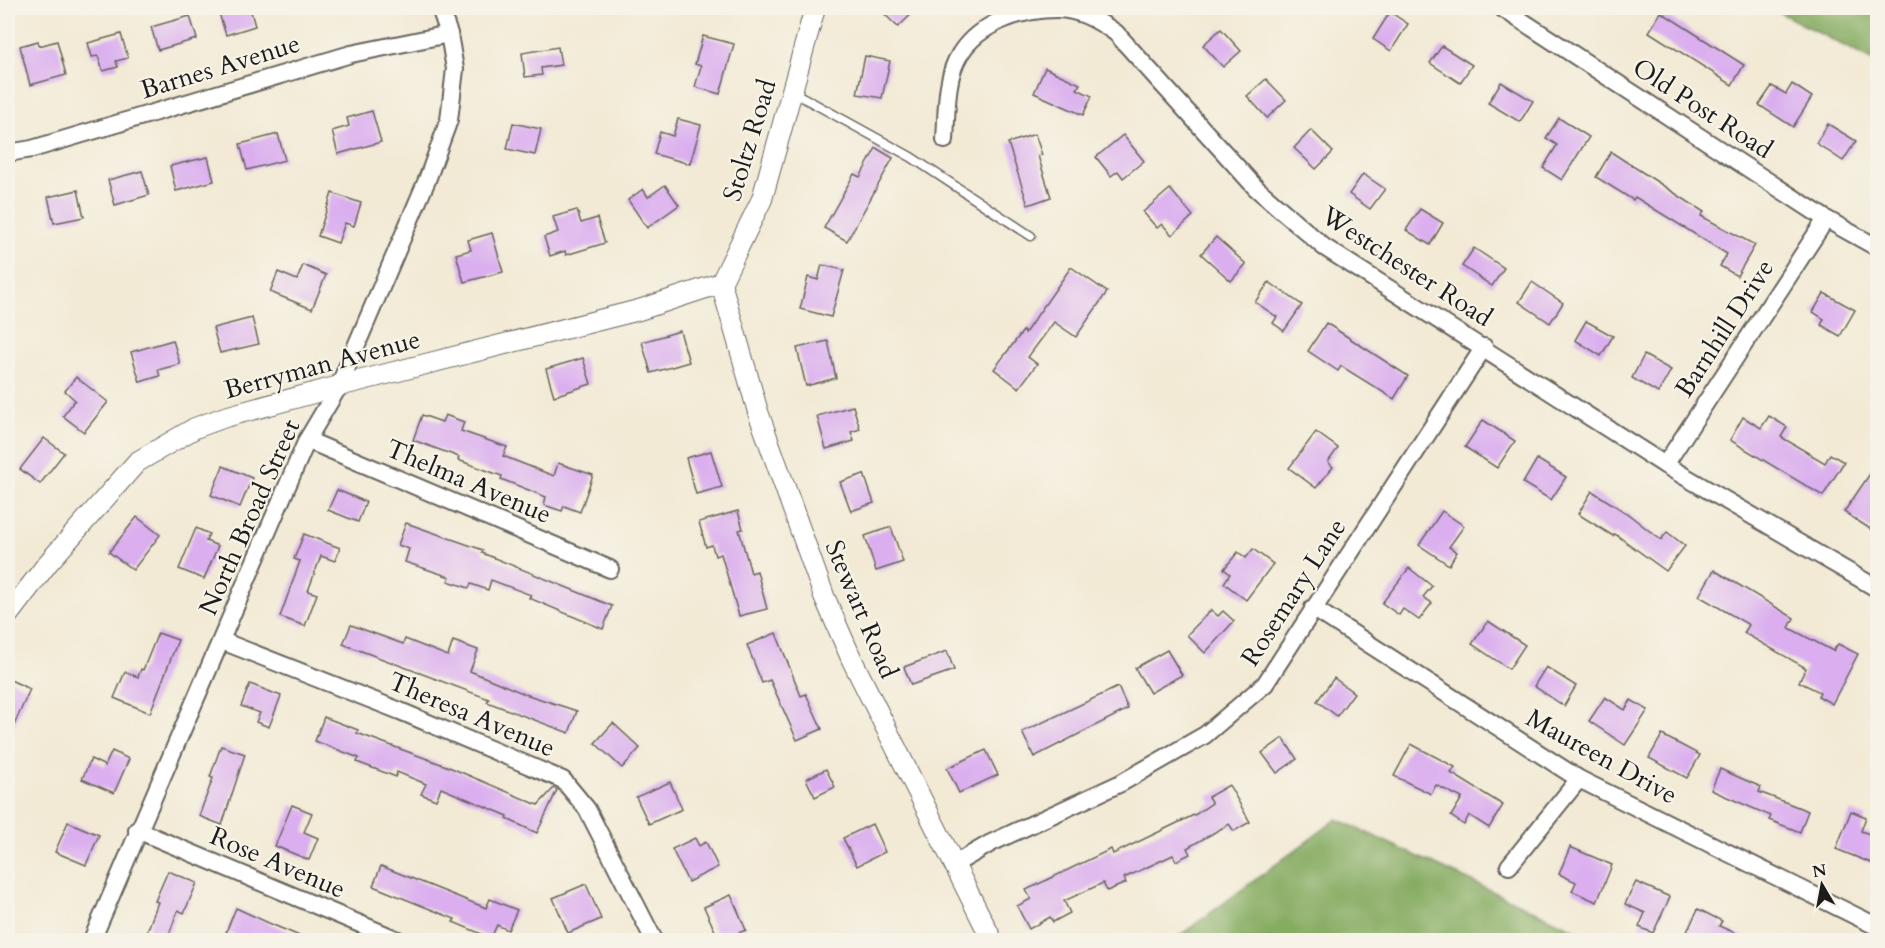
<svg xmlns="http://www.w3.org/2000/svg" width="1885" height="948" viewBox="0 0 1885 948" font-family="Cardo,serif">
	<rect width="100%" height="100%" fill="#f7f3e8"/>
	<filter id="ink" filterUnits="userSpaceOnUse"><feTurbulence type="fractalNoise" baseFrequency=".0167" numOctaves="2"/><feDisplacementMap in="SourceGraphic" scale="12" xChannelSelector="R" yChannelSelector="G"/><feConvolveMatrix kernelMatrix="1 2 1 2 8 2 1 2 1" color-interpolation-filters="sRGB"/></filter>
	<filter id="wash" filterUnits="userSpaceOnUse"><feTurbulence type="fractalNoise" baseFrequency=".008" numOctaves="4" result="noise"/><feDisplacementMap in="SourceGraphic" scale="24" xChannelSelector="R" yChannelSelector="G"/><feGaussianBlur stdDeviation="1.35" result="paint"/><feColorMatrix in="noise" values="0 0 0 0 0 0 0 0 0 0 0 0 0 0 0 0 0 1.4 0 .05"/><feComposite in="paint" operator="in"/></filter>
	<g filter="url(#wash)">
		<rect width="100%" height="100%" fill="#f2ead5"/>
		<g fill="#86ac62" stroke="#51643f" stroke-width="1.5">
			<path d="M1771,8H1877V63Z"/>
			<path d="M1337,819L1597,940H1174Z"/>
		</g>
		<g id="blocks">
			<g fill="#daaeef">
				<path d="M227,8H250L255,26L226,35L218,10Z"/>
				<path d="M878,8H918L898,27Z"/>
				<path d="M1390,12L1408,24L1391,51L1373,39Z"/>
				<path d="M1661,12L1744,65L1732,85L1649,32Z"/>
				<path d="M190,16L197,39L158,50L151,27Z"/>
				<path d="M1221,29L1241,51L1223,67L1203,45Z"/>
				<path d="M121,34L128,58L116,61L118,67L103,71L98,56L92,57L88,43Z"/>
				<path d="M703,36L734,44L720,94L695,87L701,66L695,64Z"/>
				<path d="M38,41L39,46L57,41L66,75L30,85L20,46Z"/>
				<path d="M1442,46L1472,65L1460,83L1430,63Z"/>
				<path d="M558,47L561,65L541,68L542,75L525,77L522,53Z"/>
				<path d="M865,56L890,61L882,98L857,94Z"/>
				<path d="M1045,68L1080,84L1077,89L1092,96L1083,115L1034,93Z"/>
				<path d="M1266,79L1286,100L1267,118L1247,96Z"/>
				<path d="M1501,82L1533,101L1520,122L1488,103Z"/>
				<path d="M1792,84L1812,97L1793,127L1759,105L1772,86L1786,94Z"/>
				<path d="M372,111L381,142L338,154L332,131L349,126L347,118Z"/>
				<path d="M1559,118L1589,137L1562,180L1543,168L1557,145L1546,138Z"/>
				<path d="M678,119L701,125L690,164L654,154L660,132L673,136Z"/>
				<path d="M513,123L541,129L535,155L507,149Z"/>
				<path d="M1828,124L1856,141L1843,161L1816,143Z"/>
				<path d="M1311,130L1333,152L1316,169L1294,148Z"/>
				<path d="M278,134L285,160L247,170L240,144Z"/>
				<path d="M1035,134L1042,155L1038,156L1051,197L1028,205L1008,143Z"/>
				<path d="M1123,135L1144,161L1123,178L1118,171L1111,176L1096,157Z"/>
				<path d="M876,148L893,158L847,241L824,228L854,174L860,177Z"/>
				<path d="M1611,152L1704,212L1701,216L1755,245L1737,276L1720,266L1727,254L1635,197L1633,200L1596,177Z"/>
				<path d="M208,157L214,181L176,191L170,166Z"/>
				<path d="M142,171L149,195L115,205L108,180Z"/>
				<path d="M1363,174L1385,189L1370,209L1349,194Z"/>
				<path d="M665,185L679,205L647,228L628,200L643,189L648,197Z"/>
				<path d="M1170,189L1193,216L1172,235L1162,224L1157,228L1143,212Z"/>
				<path d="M78,190L84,217L54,223L48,197Z"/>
				<path d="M332,193L361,203L354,226L345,223L338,243L318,236Z"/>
				<path d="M1420,209L1443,223L1430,245L1406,230Z"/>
				<path d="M577,210L581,223L597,218L605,243L566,255L565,251L550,256L544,237L558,232L553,217Z"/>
				<path d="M492,233L503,272L464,282L456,254L471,250L468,240Z"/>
				<path d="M1216,237L1246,264L1231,281L1201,254Z"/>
				<path d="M1474,248L1504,268L1492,286L1462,266Z"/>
				<path d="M303,265L326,275L312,309L270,292L278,272L297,280Z"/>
				<path d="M822,265L844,270L831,317L800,309L808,277L818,280Z"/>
				<path d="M1071,267L1107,292L1076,337L1054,322L1028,357L1037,364L1019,388L994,369L1023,331L1025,333Z"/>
				<path d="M1269,282L1302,305L1284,331L1273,323L1277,317L1255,302Z"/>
				<path d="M1532,282L1563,303L1550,323L1519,302Z"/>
				<path d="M1824,293L1855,310L1840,336L1821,325L1824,319L1813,312Z"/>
				<path d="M252,318L259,344L220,353L213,328Z"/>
				<path d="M1586,321L1613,336L1601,356L1575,340Z"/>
				<path d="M1326,323L1408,376L1394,399L1341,366L1338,371L1308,351Z"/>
				<path d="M680,331L689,362L651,373L642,342Z"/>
				<path d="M173,340L180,364L158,370L160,376L140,382L131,352Z"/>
				<path d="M828,341L836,378L806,386L797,348Z"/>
				<path d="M1644,355L1671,370L1658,393L1632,378Z"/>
				<path d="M583,358L591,384L554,396L546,369Z"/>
				<path d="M76,377L108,402L84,432L63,416L75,400L65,391Z"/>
				<path d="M853,406L860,429L851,432L854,441L826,449L817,416Z"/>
				<path d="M422,415L442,422L445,415L464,422L461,431L507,447L503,456L554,476L558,463L593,475L580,512L564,506L562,511L544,505L546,497L501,479L502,476L458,460L459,457L413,440Z"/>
				<path d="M1769,416L1787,427L1781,437L1825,463L1830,454L1844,462L1823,496L1730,440L1743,417L1761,428Z"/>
				<path d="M1483,420L1515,441L1497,468L1465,447Z"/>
				<path d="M1316,432L1338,448L1328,462L1333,467L1316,488L1289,468Z"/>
				<path d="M44,438L64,453L40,484L20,469Z"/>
				<path d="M711,451L722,487L696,494L686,458Z"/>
				<path d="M1537,459L1566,477L1551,500L1523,483Z"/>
				<path d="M1878,462V534L1844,512Z"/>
				<path d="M223,466L252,478L240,507L211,495Z"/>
				<path d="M864,474L874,503L851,511L840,482Z"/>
				<path d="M337,490L366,502L358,522L328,510Z"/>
				<path d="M1592,491L1628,514L1661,540L1667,532L1685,546L1666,571L1615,534L1613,536L1578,514Z"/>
				<path d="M738,511L743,529L739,530L751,573L757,571L767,609L739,616L721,554L715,556L712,545L706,547L699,522Z"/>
				<path d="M1442,511L1464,526L1449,547L1457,552L1449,565L1419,545Z"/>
				<path d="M137,517L160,535L133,570L109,552Z"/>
				<path d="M406,523L483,550L482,553L612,606L603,629L529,598L531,595L491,580L488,590L471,584L469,588L448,581L450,577L405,562L409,549L398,545Z"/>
				<path d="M891,527L903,562L876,571L865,536Z"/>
				<path d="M196,528L209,534L206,541L218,546L204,579L179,569Z"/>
				<path d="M304,534L340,548L335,561L321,556L308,591L317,594L305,626L280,617L300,561L294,559Z"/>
				<path d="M1253,549L1273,564L1246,600L1224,583L1230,574L1224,569L1238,552L1246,558Z"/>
				<path d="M1409,568L1432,586L1423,597L1432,603L1419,620L1403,609L1399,615L1382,603Z"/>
				<path d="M1714,570L1794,618L1789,628L1833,651L1838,644L1858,654L1832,704L1818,696L1820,692L1799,682L1806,668L1744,633L1749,625L1699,596Z"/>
				<path d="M1211,610L1218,616L1223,611L1234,621L1205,653L1187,635Z"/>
				<path d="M1488,621L1525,645L1509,669L1472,644Z"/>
				<path d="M351,625L403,644L405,639L448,656L453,641L478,650L470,671L525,694L577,711L569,733L487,702L489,699L343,644Z"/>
				<path d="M158,633L178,640L150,713L114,698L125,672L138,677L141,669L143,670Z"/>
				<path d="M776,633L801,696L806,694L822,729L797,740L770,680L762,683L747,645Z"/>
				<path d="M1167,650L1182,675L1150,693L1135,668Z"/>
				<path d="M947,651L954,670L911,685L904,667Z"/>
				<path d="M1546,667L1576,686L1564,706L1534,686Z"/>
				<path d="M1334,678L1354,693L1337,716L1317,701Z"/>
				<path d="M8,679L30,689L8,739Z"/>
				<path d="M250,684L281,696L269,727L256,722L260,713L241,706Z"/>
				<path d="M1118,687L1128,709L1034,757L1022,732Z"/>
				<path d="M1605,697L1625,710L1631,700L1648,710L1625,745L1589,721Z"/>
				<path d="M324,717L358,730L357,733L449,767L538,805L554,788L557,790L537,833L507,819L508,816L441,788L436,800L421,794L426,784L397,772L396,777L357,762L359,758L315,741Z"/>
				<path d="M613,723L640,748L622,768L595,743Z"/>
				<path d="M1662,735L1700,755L1687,778L1649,758Z"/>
				<path d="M1283,738L1297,759L1277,773L1262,753Z"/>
				<path d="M1411,744L1455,767L1451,773L1503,805L1489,828L1469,815L1464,825L1451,816L1462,798L1436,785L1431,794L1394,776Z"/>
				<path d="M221,746L245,754L222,825L199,816L213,778L210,777Z"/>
				<path d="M986,750L998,775L959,793L947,768Z"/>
				<path d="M112,751L129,759L114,793L82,779L91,759L105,766Z"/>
				<path d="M826,769L835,787L815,797L806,779Z"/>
				<path d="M1720,769L1761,787L1759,792L1808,811L1800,832L1769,820L1771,816L1711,790Z"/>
				<path d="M670,782L682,809L649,824L636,797Z"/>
				<path d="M1229,785L1250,822L1234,831L1229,824L1187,848L1190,854L1176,861L1173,855L1124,878L1126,883L1107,891L1103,883L1064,901L1070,913L1053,922L1050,917L1029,929L1017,906L1031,899L1026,890L1111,849L1113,854L1196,814L1212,803L1208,797Z"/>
				<path d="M292,805L312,813L304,832L318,838L309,860L275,846Z"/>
				<path d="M1851,811L1866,817L1861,831L1878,837V848L1871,863L1836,849Z"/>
				<path d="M68,822L99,835L86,865L55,852Z"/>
				<path d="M872,824L885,852L857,866L843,838Z"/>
				<path d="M695,838L699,846L706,842L718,867L688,882L672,849Z"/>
				<path d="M1570,847L1612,865L1597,902L1572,891L1576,882L1559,874Z"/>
				<path d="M381,866L486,908L490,899L517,910L508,930L497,925L491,938L453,922L455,919L373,886Z"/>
				<path d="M168,871L197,883L184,913L178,910L167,940H162L146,935L158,902L155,901Z"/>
				<path d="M1636,882L1670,897L1653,933L1639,927L1645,913L1625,904Z"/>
				<path d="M586,884L601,919L568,933L553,898Z"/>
				<path d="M731,895L746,930L719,940L704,907Z"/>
				<path d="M236,908L271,924L309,940H245L226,932Z"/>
				<path d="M1698,909L1722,921L1719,926L1751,940H1683Z"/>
			</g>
		</g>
	</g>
	<g filter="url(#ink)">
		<use href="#blocks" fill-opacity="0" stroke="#67645d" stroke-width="1.5"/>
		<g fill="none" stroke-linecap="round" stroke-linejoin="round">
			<g stroke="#67645d" stroke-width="11">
				<path id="service" d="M793,92L911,157L1031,236"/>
			</g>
			<g stroke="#67645d" stroke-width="20">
				<g id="minor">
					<path d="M1502,8L1826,219L1878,248"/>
					<path d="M945,140C947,113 945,77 960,54C979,23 1022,9 1057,9C1079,9 1099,21 1116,33L1256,188L1324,247L1665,465L1878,589"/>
					<path d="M8,153L32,149L351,54L449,34"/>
					<path d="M307,440L610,569"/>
					<path d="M1665,465L1826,219"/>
					<path d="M1313,608L1579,779L1878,927"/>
					<path d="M222,641L400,711L563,780L587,809L654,940"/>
					<path d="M137,830L398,940"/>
					<path d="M953,865L991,843L1121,783L1205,735L1265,684L1484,347"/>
					<path d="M1509,866L1579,779"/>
					<path d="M92,940L307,440L339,386L427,180L449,120L455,69L449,34L440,8"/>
				</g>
			</g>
			<g stroke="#67645d" stroke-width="22">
				<g id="tertiary">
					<path d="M721,283L758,412L824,596L852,660L992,940"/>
					<path d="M721,283L762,199L815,8"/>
					<path d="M8,615L48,563L137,462L195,428L225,417L339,386L639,310L721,283"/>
				</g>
			</g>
			<use href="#service" stroke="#fff" stroke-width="8"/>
			<use href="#minor" stroke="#fff" stroke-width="16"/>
			<use href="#tertiary" stroke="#fff" stroke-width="20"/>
		</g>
	</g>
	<g text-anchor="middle" stroke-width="4.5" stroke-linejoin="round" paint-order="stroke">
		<g font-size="26" fill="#1c1c1c" stroke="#f7f3e8">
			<text transform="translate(220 66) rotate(-17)" y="9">Barnes Avenue</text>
			<text transform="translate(1703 108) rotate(33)" y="9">Old Post Road</text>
			<text transform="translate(749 140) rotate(-73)" y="9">Stoltz Road</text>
			<text transform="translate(1407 266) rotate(33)" y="9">Westchester Road</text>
			<text transform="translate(1724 328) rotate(-57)" y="9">Barnhill Drive</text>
			<text transform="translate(322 364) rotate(-15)" y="9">Berryman Avenue</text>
			<text transform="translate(469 481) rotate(23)" y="9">Thelma Avenue</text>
			<text transform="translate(249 517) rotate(-66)" y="9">North Broad Street</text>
			<text transform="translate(1293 592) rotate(-57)" y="9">Rosemary Lane</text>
			<text transform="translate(862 609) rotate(67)" y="9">Stewart Road</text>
			<text transform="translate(472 714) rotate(23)" y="9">Theresa Avenue</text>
			<text transform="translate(1602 756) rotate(29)" y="9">Maureen Drive</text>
			<text transform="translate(278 862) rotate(23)" y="9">Rose Avenue</text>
		</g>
	</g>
	<rect width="1885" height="948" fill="none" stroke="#f7f3e8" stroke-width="30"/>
	<g transform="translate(1822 885) rotate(350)" stroke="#f7f3e8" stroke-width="4.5" paint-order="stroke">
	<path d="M0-4.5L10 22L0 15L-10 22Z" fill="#1c1c1c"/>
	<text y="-9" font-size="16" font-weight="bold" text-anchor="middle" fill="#1c1c1c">N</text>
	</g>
</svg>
